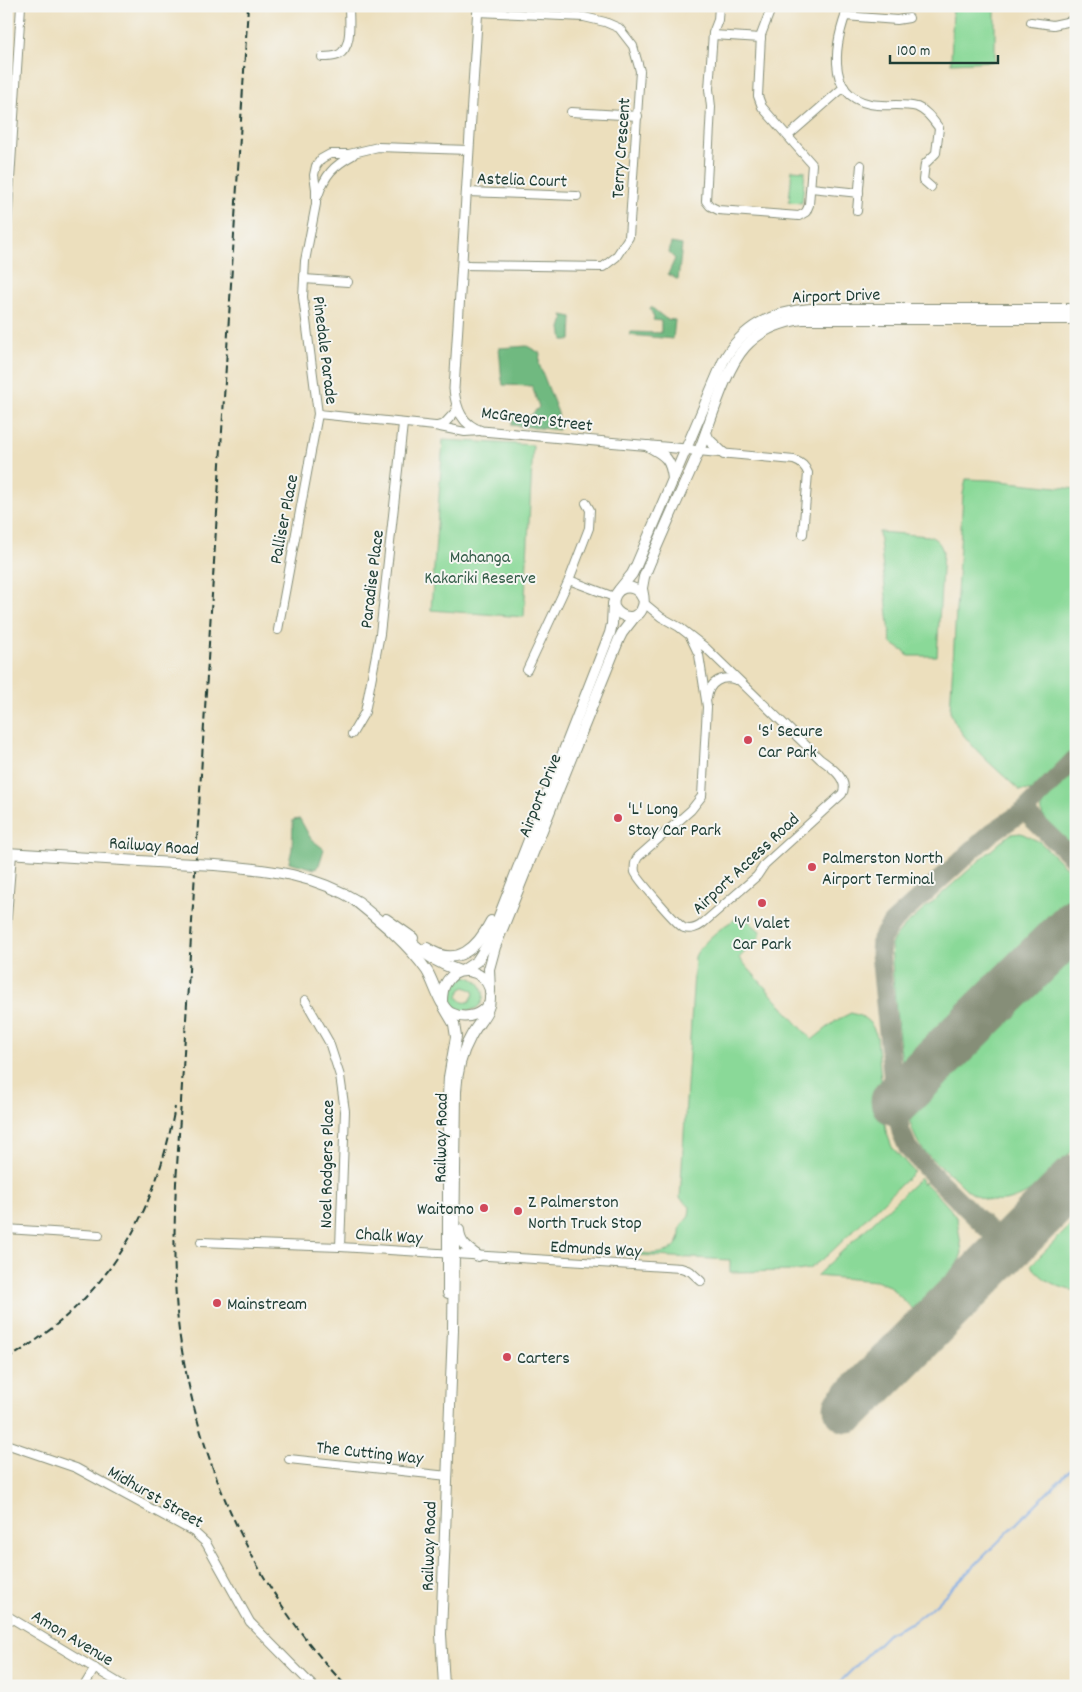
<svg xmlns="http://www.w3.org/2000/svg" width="1082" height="1692" viewBox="0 0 1082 1692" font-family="Dekko,sans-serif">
	<rect width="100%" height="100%" fill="#f6f6f2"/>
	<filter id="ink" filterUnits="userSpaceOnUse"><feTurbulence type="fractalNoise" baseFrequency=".02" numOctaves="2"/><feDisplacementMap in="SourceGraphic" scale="10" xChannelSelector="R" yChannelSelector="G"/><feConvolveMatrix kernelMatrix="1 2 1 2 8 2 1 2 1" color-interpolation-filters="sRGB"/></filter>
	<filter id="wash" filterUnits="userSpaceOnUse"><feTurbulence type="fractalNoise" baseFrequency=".0096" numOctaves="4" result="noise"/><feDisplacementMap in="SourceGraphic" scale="20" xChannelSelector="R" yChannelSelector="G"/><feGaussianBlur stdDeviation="1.12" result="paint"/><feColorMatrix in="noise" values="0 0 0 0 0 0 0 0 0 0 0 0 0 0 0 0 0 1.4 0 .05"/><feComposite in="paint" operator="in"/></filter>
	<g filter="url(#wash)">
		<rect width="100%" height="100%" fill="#ecdfbd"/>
		<g fill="#8ad998" stroke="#548b66" fill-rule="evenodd">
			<path d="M953,6H995V61L951,63Z"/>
			<path d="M792,170L805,171L802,203L789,202Z"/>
			<path d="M443,440L533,445L524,617L431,610Z"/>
			<path d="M966,479L990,480L1076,489V750L1038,788L1036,786L1031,791L1019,790C997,769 959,739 950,711L963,494Z"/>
			<path d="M879,532L929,536C937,539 941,544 943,552L937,656H908L905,652L891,643Z"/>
			<path d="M1076,767V849C1066,840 1050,827 1043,816C1035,800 1066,777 1076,767Z"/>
			<path d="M1021,833L1040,842L1076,877V1147C1050,1174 1017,1218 975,1195C967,1191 961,1184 955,1178C943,1168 927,1157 919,1144C905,1120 905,1090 902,1063C897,1024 893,984 891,945L893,940L903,928L1004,839L1011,834Z"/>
			<path d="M737,919L747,920L760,931V937L739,958L812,1040L837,1020L851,1013C866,1017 872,1022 877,1037L886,1131L892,1147L914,1172L828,1255L809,1269L797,1271L730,1272V1260L617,1254L623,1251C639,1252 668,1260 678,1242C681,1237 679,1232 681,1227C685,1217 689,1223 690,1207L680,1198L695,957C699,945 725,923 737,919Z"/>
			<path d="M463,976C488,977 491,1010 466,1011C459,1012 453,1010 450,1003C443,991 452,980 463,976ZM465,987L472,990L474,994L470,1001C465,1004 460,1002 458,996L461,989Z"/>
			<path d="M920,1178L922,1181L921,1182L923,1184L924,1182C936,1194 949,1205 957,1219L962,1252C958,1272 928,1295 914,1310L889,1286L876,1281L816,1276Z"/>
			<path d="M1076,1220V1291C1058,1288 1042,1280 1031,1265Z"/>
		</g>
		<g fill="#6fb980" stroke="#477b5a">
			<path d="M671,243L682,245L678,280L668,274L675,259L669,253Z"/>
			<path d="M651,307L666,319L675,320L673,339L630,335L631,332L661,333V321L653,320L654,318L650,308Z"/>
			<path d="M562,315L572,317L571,340H563L561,328L564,319Z"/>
			<path d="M527,346L540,353L539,364L558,413L559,430L511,425L515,415L530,416L539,407L532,386L503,385C500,373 501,361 499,348Z"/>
			<path d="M300,819L311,839L324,849L319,865L315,869L289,862L292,849L293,820Z"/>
		</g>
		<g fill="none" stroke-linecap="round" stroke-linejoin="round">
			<path stroke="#7aa9e4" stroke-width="2" d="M836,1686L889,1633L913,1622L935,1605L1076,1464"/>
			<g stroke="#868e78" stroke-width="19">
				<path d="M1024,811L1076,861"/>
				<path d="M1007,1248L926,1168L908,1148L901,1132L895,1101L880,954L881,939L892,923L991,833L1024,811L1076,758"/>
			</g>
			<g stroke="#868e78" stroke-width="49">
				<path d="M895,1101L1076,922"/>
				<path d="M848,1408L1076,1179"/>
			</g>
		</g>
	</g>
	<g filter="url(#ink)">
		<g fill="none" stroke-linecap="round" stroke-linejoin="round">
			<g stroke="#868e78" stroke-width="10">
				<g id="minor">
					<path d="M719,6L718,20L713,33L709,89L711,107L706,201L710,206L718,210L799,216L806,212L809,205L812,164L762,107L758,96L761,35L772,6"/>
					<path d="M849,6C836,38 823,94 870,104C885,107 902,103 917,107C927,111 932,119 939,128L936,153L925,164L923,180L931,187"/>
					<path d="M845,16L897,20L909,18"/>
					<path d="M1031,22L1053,25L1076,20"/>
					<path d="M713,35L761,38"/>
					<path d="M322,57C326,57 333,57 338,55C353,48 349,20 349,6"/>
					<path d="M571,112L638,116"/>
					<path d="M788,136L844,87"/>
					<path d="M811,188L859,193"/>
					<path d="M467,192L577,196"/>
					<path d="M318,196C325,175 333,166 353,155"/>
					<path d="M857,211L861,165"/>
					<path d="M6,243L21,6"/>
					<path d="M462,265L603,267L616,257L629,237L640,71L633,46L619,28L605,22L584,17L478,12"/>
					<path d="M304,279L348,282"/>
					<path d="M318,414L435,426L465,432L480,431"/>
					<path d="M437,426L444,424L458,409"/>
					<path d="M698,451L794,460C802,463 805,466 808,473L803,534"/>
					<path d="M569,580L614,597"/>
					<path d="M644,603L661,617L679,627L706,648L820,759C830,766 850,780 842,794L765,864L757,876L702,924C697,928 690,930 684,928C677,925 637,878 635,872C634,866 635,861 638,857L691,810L702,796L707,707L699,655L690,636"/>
					<path d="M278,630L318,414L303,297L305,261L316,204V189L314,175L316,166L321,159L330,154H349L378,147L469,150"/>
					<path d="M527,670L569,580L589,528L590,510L586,503"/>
					<path d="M707,698C709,682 722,675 736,680"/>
					<path d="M352,734L365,712L380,634L403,424"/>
					<path d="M6,929L12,854"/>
					<path d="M305,1000L329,1042L340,1076L345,1111L340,1247"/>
					<path d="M6,1229L99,1235"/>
					<path d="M201,1242L340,1247L681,1268L690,1271L701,1281"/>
					<path d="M6,1444L76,1468L194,1532L206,1543L250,1622L313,1686"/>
					<path d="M289,1459L448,1476"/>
					<path d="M6,1615L124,1686"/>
					<path d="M84,1686L95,1668"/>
				</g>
			</g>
			<g stroke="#868e78" stroke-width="11">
				<path id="tertiary" d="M478,6L454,389C456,409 462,425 482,431L686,449L698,451"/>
			</g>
			<g stroke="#868e78" stroke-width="12">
				<g id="secondary">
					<path d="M706,433L709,440L724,454"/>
					<path d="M648,446C665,455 671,459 673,479"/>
					<path d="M619,590L632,574L636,566L723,362C742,326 772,312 811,309H1076"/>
					<path d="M643,599C635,579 610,587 614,607C621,619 639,622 643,606C645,600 643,594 642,589V588L644,577C661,534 681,493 699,451C711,421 725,369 745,347C760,330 781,322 802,319H1076"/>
					<path d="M6,853L173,863"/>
					<path d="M215,865C269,870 312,873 359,902"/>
					<path d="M353,899C379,920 408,943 427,971C434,982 440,1008 451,1013C463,1019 477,1017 486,1007"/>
					<path d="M386,919L413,938"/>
					<path d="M404,936C425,954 434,962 460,971"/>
					<path d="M427,948C457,969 478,947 491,921"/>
					<path d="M462,971L477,961L489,942L610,633L612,624L613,604"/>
					<path d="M490,992L489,969L495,947L619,639L622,633L636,615"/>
					<path d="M442,1002C442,996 442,989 446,983C457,964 483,969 490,989"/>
					<path d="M444,1007L454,1024L456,1037L449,1077L448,1097V1293"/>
					<path d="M459,1230C459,1243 468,1249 478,1256"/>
					<path d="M444,1686L441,1634L453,1330L456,1091C457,1072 461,1054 470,1038C477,1023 491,1013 490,997"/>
				</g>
			</g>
			<use href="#minor" stroke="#fff" stroke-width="8"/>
			<use href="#tertiary" stroke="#fff" stroke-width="9"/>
			<use href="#secondary" stroke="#fff" stroke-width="10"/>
			<g stroke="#1f3d34" stroke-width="2" stroke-dasharray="8 4" stroke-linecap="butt">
				<path d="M248,6L176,1183C174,1232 173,1281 179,1331C197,1462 254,1589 346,1686"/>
				<path d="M6,1360C105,1301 155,1219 175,1107"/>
			</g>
			<g stroke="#868e78" stroke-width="12" stroke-linecap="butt">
				<path id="secondary-bridge" d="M173,863L215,865"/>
			</g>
			<use href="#secondary-bridge" stroke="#fff" stroke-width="10"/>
		</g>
	</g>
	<g fill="#d1495b" stroke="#f6f6f2" stroke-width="2">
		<circle cx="748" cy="740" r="5"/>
		<circle cx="618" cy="818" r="5"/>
		<circle cx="812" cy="867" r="5"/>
		<circle cx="762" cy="903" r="5"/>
		<circle cx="484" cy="1208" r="5"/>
		<circle cx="518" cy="1211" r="5"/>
		<circle cx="217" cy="1303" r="5"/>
		<circle cx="507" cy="1357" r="5"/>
	</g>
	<g text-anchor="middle" stroke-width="4" stroke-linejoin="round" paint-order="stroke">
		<g font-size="18" fill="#1f3d34" stroke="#f6f6f2">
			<text transform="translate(620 148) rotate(-86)" y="6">Terry Crescent</text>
			<text transform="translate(522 179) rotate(2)" y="6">Astelia Court</text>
			<text transform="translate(836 295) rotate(-2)" y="6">Airport Drive</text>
			<text transform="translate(326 350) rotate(83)" y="6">Pinedale Parade</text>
			<text transform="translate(537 418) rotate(7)" y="6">McGregor Street</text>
			<text transform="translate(283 519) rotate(-79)" y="6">Palliser Place</text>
			<text transform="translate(371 579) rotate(-83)" y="6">Paradise Place</text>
			<text transform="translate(539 795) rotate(-68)" y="6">Airport Drive</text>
			<text transform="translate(154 845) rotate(4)" y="6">Railway Road</text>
			<text transform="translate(745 863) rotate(-43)" y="6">Airport Access Road</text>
			<text transform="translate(440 1138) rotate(-89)" y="6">Railway Road</text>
			<text transform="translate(326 1164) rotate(-89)" y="6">Noel Rodgers Place</text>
			<text transform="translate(389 1235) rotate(4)" y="6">Chalk Way</text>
			<text transform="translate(596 1248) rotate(3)" y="6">Edmunds Way</text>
			<text transform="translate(370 1452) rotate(6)" y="6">The Cutting Way</text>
			<text transform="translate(156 1496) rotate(30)" y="6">Midhurst Street</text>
			<text transform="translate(428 1546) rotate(-88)" y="6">Railway Road</text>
			<text transform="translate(73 1637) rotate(31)" y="6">Amon Avenue</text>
		</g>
		<g font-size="18" fill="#345c48" stroke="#f6f6f2">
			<text x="480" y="562">Mahanga<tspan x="480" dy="21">Kakariki Reserve</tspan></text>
		</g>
		<g font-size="18" fill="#1f3d34" stroke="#f6f6f2" text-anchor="start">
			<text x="758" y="736">'S' Secure<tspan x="758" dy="21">Car Park</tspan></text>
			<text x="628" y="814">'L' Long<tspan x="628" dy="21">Stay Car Park</tspan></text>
			<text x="822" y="863">Palmerston North<tspan x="822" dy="21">Airport Terminal</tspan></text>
			<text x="762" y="928" text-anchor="middle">'V' Valet<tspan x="762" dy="21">Car Park</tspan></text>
			<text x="528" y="1207">Z Palmerston<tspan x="528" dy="21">North Truck Stop</tspan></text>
			<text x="474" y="1214" text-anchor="end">Waitomo</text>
			<text x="227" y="1309">Mainstream</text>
			<text x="517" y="1363">Carters</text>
		</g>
	</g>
	<rect width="1082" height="1692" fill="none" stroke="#f6f6f2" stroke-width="25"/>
	<path d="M890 55v8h108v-8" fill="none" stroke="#1f3d34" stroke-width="2.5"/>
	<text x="897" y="55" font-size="15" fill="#1f3d34" stroke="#f6f6f2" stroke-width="4" paint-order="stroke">100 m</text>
</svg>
